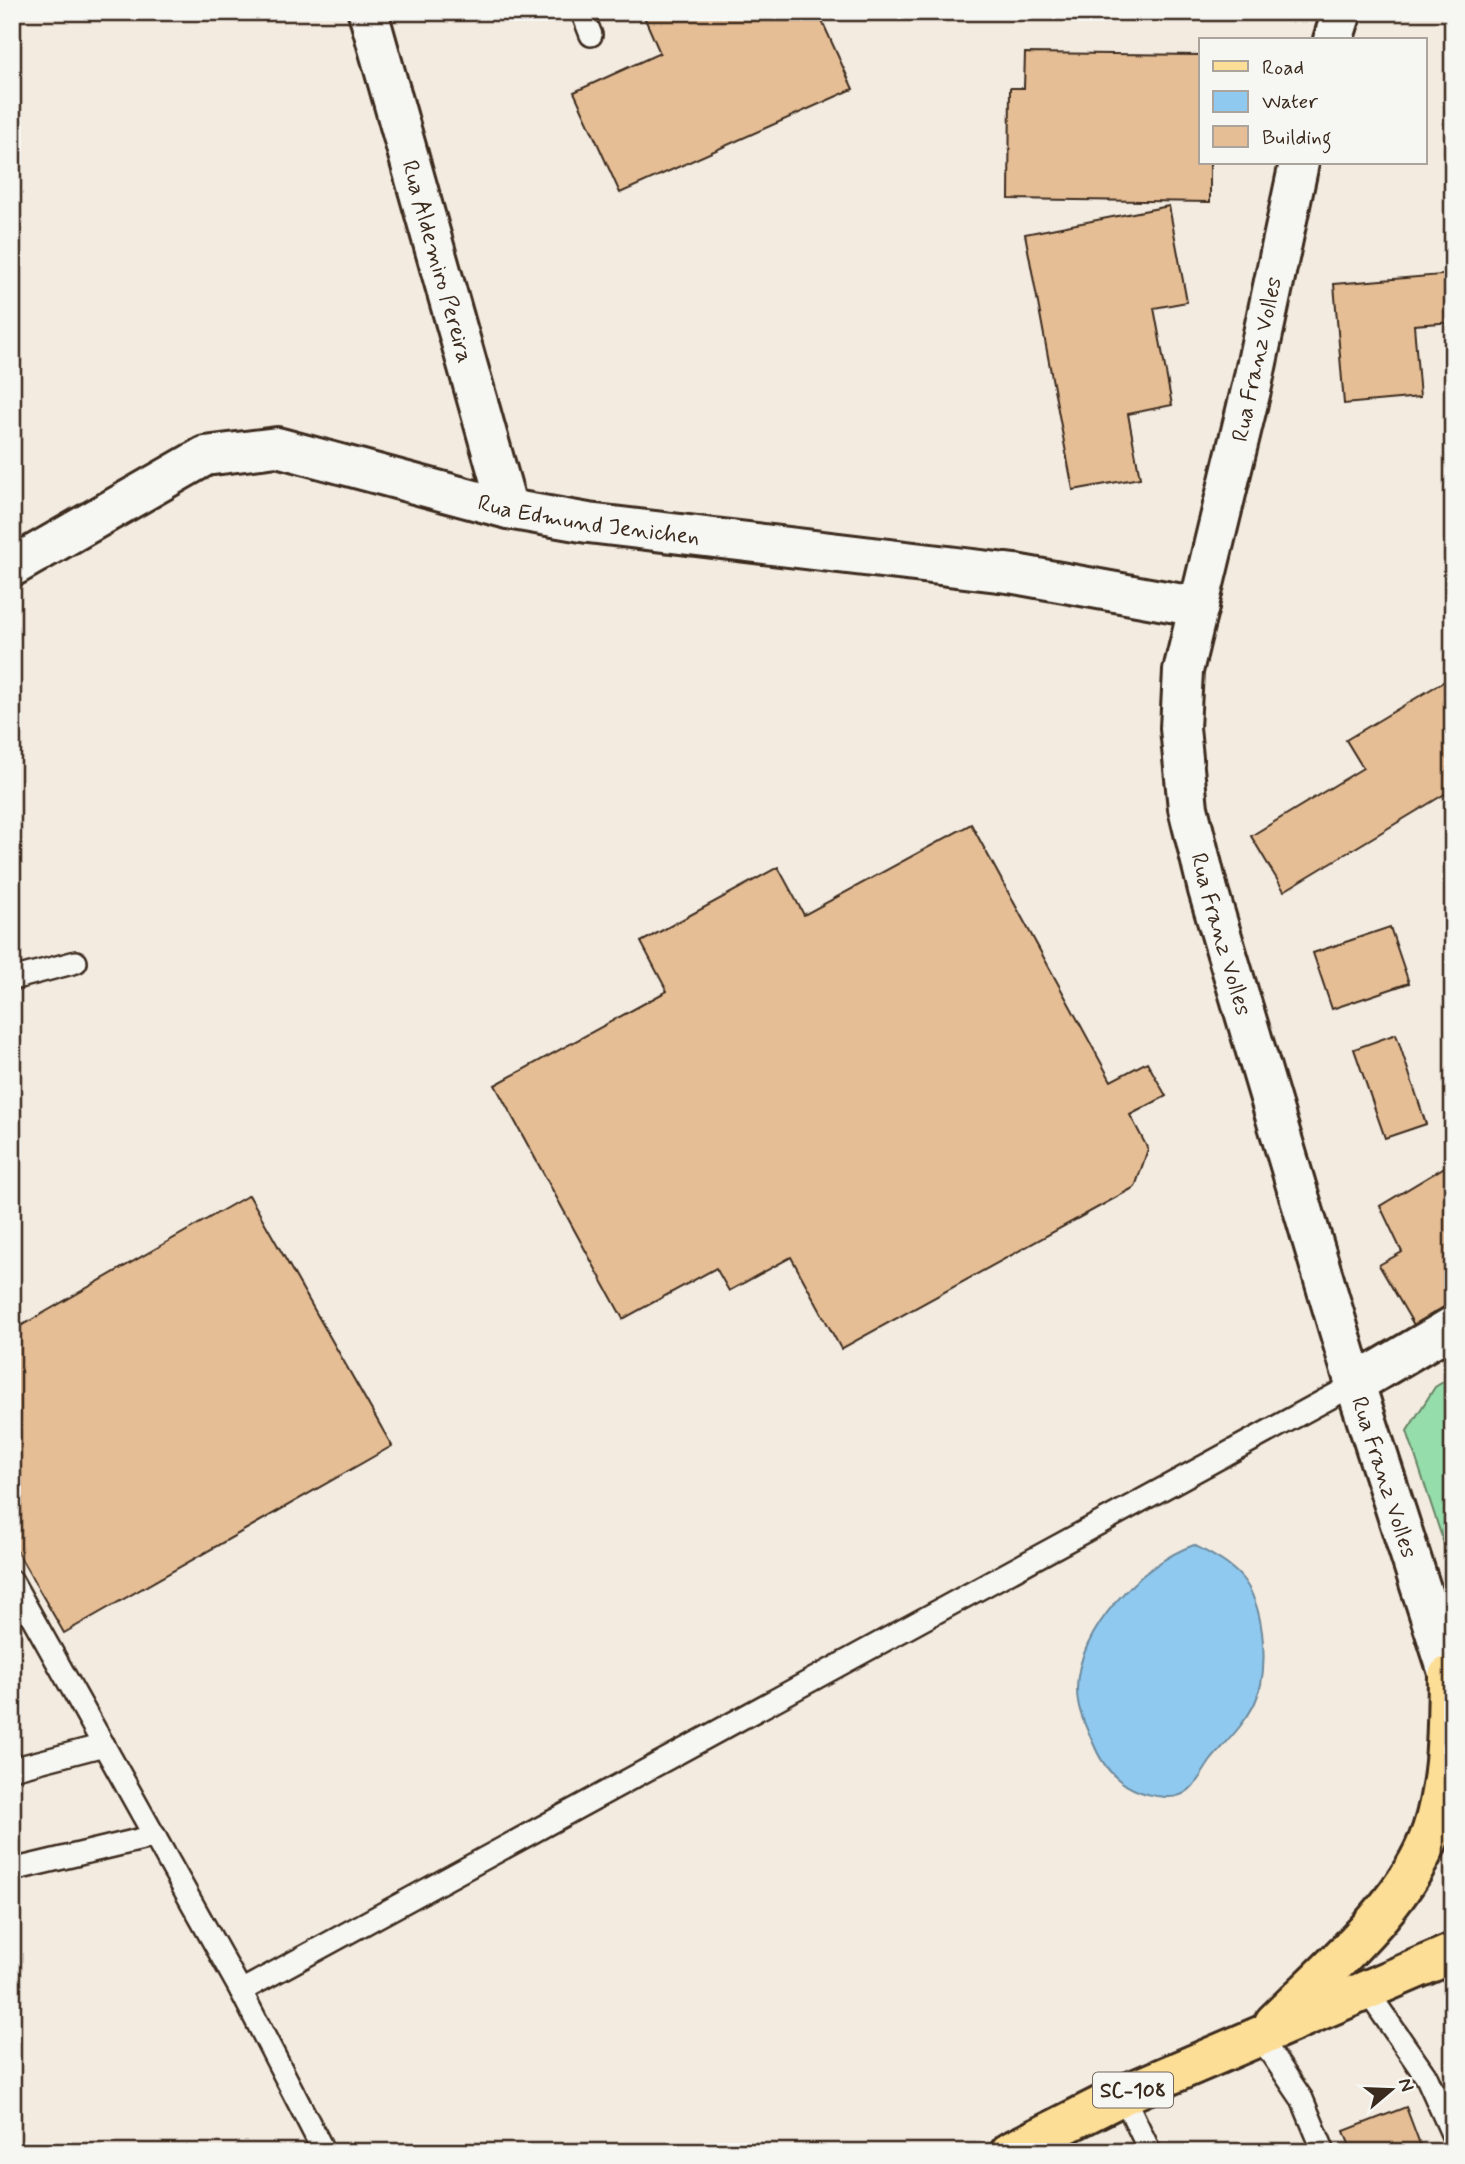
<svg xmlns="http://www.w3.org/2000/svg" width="1465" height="2164" viewBox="0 0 1465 2164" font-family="Mynerve,sans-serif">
	<rect width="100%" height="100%" fill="#f3ebe0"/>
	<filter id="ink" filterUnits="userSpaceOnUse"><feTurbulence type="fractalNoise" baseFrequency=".0143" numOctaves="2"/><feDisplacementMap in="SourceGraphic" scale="14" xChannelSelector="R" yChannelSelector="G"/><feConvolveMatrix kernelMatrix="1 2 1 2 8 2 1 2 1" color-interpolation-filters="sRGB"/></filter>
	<g filter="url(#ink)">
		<path fill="#96ddac" stroke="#688465" stroke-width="2" d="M1453,1376V1571L1407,1431L1435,1387Z"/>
		<path fill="#8fc9ef" stroke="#6d899b" stroke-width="2" d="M1194,1545C1212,1555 1233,1565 1245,1582C1265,1611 1270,1673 1254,1705C1243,1726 1227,1741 1212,1759C1199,1776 1192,1799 1166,1797C1131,1795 1107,1776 1094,1745C1086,1727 1077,1710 1077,1690C1076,1631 1142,1563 1194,1545Z"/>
		<g fill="#e5be96" stroke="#3b2a1e" stroke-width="2">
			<path d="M642,12H818L853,89L620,193L574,92L660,53Z"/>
			<path d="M1025,53L1201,55V163H1210V202L1009,199L1010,88H1024Z"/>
			<path d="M1169,206L1187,302L1154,308L1172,405L1128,414L1140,478L1073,490L1025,234Z"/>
			<path d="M1453,274V322L1414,325L1420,397L1344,404L1334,284Z"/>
			<path d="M1453,676V789L1284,891L1251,836L1363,768L1346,740Z"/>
			<path d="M971,824L1111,1081L1147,1062L1166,1096L1130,1115L1148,1149L1135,1187L841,1349L791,1257L729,1291L716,1268L623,1319L495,1085L667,991L641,942L778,867L804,915Z"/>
			<path d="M1390,927L1409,983L1332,1009L1313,953Z"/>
			<path d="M1396,1034L1426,1124L1385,1138L1354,1049Z"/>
			<path d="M1453,1162V1304L1414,1325L1379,1265L1402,1252L1380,1206Z"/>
			<path d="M249,1195L392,1446L64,1633L12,1543V1331Z"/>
			<path d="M1406,2107L1423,2152H1352L1344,2131Z"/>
		</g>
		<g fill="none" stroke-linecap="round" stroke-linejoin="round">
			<g stroke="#3b2a1e" stroke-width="26">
				<g id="service">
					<path d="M582,12L591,35"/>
					<path d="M12,979L76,962"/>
					<path d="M12,1581L241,1991L324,2152"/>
					<path d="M12,1769L104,1745"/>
					<path d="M12,1870L155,1836"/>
					<path d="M241,1991L1355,1384"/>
					<path d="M1367,1991L1427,2078L1453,2136"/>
					<path d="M1260,2037L1302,2099L1324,2152"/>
					<path d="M1123,2095L1150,2152"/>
				</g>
			</g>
			<g stroke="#3b2a1e" stroke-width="44">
				<g id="minor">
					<path id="s1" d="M368,12L508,509"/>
					<path id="s2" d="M12,567L205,456L277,447L508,509L588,523L1015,574L1199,607"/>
					<path d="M1355,1384L1453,1326"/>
				</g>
			</g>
			<g stroke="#3b2a1e" stroke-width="44">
				<g id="tertiary">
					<path d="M1333,40L1342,12"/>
					<path id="s3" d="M1299,163L1252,386L1183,671L1180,728L1188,808L1208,890L1355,1384L1453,1688"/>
				</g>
			</g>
			<g stroke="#3b2a1e" stroke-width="44">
				<g id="primary">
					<path d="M1274,2023C1328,1969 1407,1904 1432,1830C1448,1780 1447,1728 1448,1676"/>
					<path d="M1010,2152L1123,2095L1453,1953"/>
				</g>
			</g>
			<use href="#service" stroke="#f6f6f2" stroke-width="21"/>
			<use href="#minor" stroke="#f6f6f2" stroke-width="38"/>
			<use href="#tertiary" stroke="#f6f6f2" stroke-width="38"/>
			<use href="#primary" stroke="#fdde96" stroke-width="38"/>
		</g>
	</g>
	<g text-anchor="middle" stroke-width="5" stroke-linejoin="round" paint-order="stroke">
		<rect fill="#f6f6f2" stroke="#73675e" stroke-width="2" x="1093" y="2072.5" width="80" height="35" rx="5"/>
		<g font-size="21" font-weight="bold" fill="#3b2a1e">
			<text x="1133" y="2097">SC-108</text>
		</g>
		<g font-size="23" fill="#3b2a1e" stroke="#f6f6f2">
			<text dy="8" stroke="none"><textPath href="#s1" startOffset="259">Rua Aldemiro Pereira</textPath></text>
			<text transform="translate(1256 359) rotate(-78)" y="8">Rua Franz Volles</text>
			<text dy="8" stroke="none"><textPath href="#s2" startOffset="616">Rua Edmund Jenichen</textPath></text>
			<text dy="8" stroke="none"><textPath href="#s3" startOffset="789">Rua Franz Volles</textPath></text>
			<text dy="8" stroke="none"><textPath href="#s3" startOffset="1356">Rua Franz Volles</textPath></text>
		</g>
	</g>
	<rect width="1465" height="2164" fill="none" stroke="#f6f6f2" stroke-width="42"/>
	<rect x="21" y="21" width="1423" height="2122" fill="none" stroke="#3b2a1e" stroke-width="2.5" filter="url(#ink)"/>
	<rect x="1199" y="38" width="228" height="126" fill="#f6f6f2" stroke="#aba49d" stroke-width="2"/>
	<rect x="1213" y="61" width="35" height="10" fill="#fdde96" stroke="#aba49d" stroke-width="2"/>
	<text x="1262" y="74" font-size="21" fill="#3b2a1e">Road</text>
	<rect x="1213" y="91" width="35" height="21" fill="#8fc9ef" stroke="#aba49d" stroke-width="2"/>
	<text x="1262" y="108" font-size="21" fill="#3b2a1e">Water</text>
	<rect x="1213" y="126" width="35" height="21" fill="#e5be96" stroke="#aba49d" stroke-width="2"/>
	<text x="1262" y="144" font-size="21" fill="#3b2a1e">Building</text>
	<g transform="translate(1391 2090) rotate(71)" stroke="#f6f6f2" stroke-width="5" paint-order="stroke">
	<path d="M0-5L12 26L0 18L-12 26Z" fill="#3b2a1e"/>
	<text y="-10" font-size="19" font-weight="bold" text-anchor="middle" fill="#3b2a1e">N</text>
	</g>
</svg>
